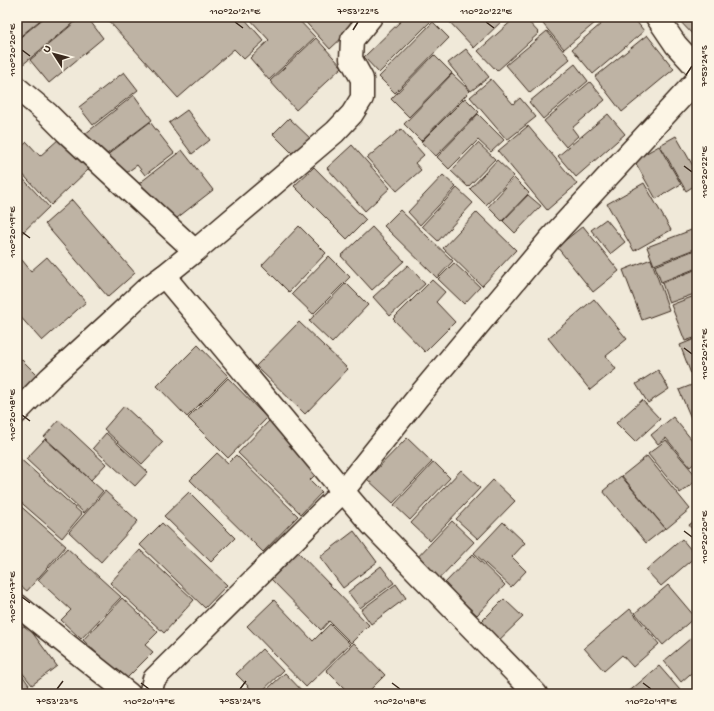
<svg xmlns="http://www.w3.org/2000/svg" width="714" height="711" viewBox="0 0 714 711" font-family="'Gochi Hand',sans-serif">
	<rect width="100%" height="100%" fill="#f0e9d9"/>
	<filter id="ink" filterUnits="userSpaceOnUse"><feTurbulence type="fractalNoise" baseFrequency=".025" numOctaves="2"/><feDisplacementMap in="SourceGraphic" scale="8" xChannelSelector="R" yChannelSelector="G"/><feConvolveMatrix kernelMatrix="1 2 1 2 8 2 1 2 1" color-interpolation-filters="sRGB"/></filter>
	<g filter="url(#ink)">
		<g fill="#beb3a4" stroke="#3b2a1e">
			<path d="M17,17H44L17,39Z"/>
			<path d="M45,17H80L21,66L17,61V40Z"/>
			<path d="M81,17H87L103,38L49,83L30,60Z"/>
			<path d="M109,17H243L264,41L244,59L234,49L178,98L107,19Z"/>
			<path d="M248,17H296L315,37L269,80L250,58L269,40Z"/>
			<path d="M301,17H356L360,21L330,49Z"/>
			<path d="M405,17H430L432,20L379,73L364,57Z"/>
			<path d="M445,17H506L474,48Z"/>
			<path d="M516,17H524L539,33L497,71L478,51Z"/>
			<path d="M539,17H602L564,49L538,18Z"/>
			<path d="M609,17H633L644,31L593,74L572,49Z"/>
			<path d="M676,17H697V35L695,37Z"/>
			<path d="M433,22L449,38L395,93L379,77Z"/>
			<path d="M547,31L570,59L530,93L506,65Z"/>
			<path d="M647,35L674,69L622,112L595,77Z"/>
			<path d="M316,38L342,67L296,110L270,81Z"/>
			<path d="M466,49L489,77L471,91L448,63Z"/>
			<path d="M434,55L452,73L409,117L391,99Z"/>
			<path d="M575,64L588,81L543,119L529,102Z"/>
			<path d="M124,72L138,90L93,125L79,107Z"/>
			<path d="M452,74L470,91L421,141L404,124Z"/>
			<path d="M491,79L513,104L520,98L536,117L507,140L470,97Z"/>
			<path d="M590,82L605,100L572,128L578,136L566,147L544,121Z"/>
			<path d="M134,95L152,120L103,157L85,134Z"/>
			<path d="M465,98L479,112L436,156L421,142Z"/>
			<path d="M187,110L210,140L192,154L169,123Z"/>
			<path d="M478,114L504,140L491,152L478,140L449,169L437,157Z"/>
			<path d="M608,114L625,134L576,177L558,156Z"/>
			<path d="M289,118L313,141L297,158L273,134Z"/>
			<path d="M150,122L174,153L145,175L137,165L122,176L106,156Z"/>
			<path d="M528,126L577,184L547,210L498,151Z"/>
			<path d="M401,129L424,155L415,163L421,170L397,191L367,158Z"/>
			<path d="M676,136L697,173V184L686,191L660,145Z"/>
			<path d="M60,138L89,169L51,205L17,168V151L27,142L40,156Z"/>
			<path d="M478,143L495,159L468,187L451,171Z"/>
			<path d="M352,145L390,188L365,211L327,168Z"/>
			<path d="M659,146L681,184L656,199L634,160Z"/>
			<path d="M182,150L213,190L168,225L137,185Z"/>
			<path d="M497,160L514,176L486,205L470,189Z"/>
			<path d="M314,167L366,220L347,239L294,186Z"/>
			<path d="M17,172L49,207L19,236L17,234Z"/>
			<path d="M443,175L456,187L420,225L408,212Z"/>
			<path d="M514,178L529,193L502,221L488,207Z"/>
			<path d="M644,183L671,230L634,251L607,204Z"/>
			<path d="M457,188L473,203L438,241L422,226Z"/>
			<path d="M528,195L541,206L515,233L503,221Z"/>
			<path d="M72,200L135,273L108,297L45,224Z"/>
			<path d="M400,210L453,261L437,278L384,226Z"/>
			<path d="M477,212L516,250L482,286L443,248Z"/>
			<path d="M606,219L625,242L610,254L591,230Z"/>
			<path d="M299,226L326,253L289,292L262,265Z"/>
			<path d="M583,226L619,271L593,292L557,247Z"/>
			<path d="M372,227L404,261L372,290L341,256Z"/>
			<path d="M694,229L697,238V248L654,265L647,247Z"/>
			<path d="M697,249V268L661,282L655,266Z"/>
			<path d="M329,256L350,277L313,314L292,294Z"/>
			<path d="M47,257L86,302L42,341L17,313V264L22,260L31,271Z"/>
			<path d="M651,259L669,310L642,320L623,270Z"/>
			<path d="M454,263L480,287L464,304L438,279Z"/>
			<path d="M408,265L425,284L390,316L373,297Z"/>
			<path d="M697,269V293L669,303L662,283Z"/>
			<path d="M432,280L445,292L436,302L455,322L425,352L393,319Z"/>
			<path d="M346,283L368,305L332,343L309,321Z"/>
			<path d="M697,295V337L685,341L671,305Z"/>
			<path d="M594,299L627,339L606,356L616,369L590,390L548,338Z"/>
			<path d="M299,322L348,369L305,414L256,366Z"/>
			<path d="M697,338V377L693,379L680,345Z"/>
			<path d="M198,345L228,376L187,417L157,386Z"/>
			<path d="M17,355L40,378L17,399Z"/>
			<path d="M658,370L669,389L648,403L636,384Z"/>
			<path d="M228,378L267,418L228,458L188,418Z"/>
			<path d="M697,383V432L679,390Z"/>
			<path d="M642,400L660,419L635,442L616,423Z"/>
			<path d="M124,406L163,442L142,464L104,429Z"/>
			<path d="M673,417L697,446V461L690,467L666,438L658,444L651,435Z"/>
			<path d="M59,420L106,464L91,480L44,437Z"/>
			<path d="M270,420L320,470L310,480L322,492L301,514L238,453Z"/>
			<path d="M106,433L148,472L135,486L93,448Z"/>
			<path d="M407,438L432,462L393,503L367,479Z"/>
			<path d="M45,439L103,491L84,513L26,459Z"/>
			<path d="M666,440L697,477V480L680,493L648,454Z"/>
			<path d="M217,453L228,463L236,455L298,516L263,552L190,480Z"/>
			<path d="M17,456L82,514L62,538L17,499Z"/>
			<path d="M647,456L690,509L666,529L622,476Z"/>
			<path d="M434,462L450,478L410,520L394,505Z"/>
			<path d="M461,470L480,488L430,541L411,523Z"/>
			<path d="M621,476L665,528L646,543L603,491Z"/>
			<path d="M493,480L515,501L478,539L456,519Z"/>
			<path d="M105,491L138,521L101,562L69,532Z"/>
			<path d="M189,492L235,538L211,562L164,516Z"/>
			<path d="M17,503L66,546L27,591L17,583Z"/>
			<path d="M697,519V536L689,525Z"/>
			<path d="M452,521L474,542L434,584L412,563Z"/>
			<path d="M503,522L525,543L512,557L526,571L511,587L474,553Z"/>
			<path d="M162,523L227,585L205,608L140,545Z"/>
			<path d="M354,531L377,562L343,588L320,557Z"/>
			<path d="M682,539L696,556L661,586L646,570Z"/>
			<path d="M67,548L121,597L81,639L61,620L71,610L38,580Z"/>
			<path d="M140,550L194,600L164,633L110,583Z"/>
			<path d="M297,551L369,625L351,643L329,621L321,630L269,577Z"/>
			<path d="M473,554L505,585L477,615L444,584Z"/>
			<path d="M381,566L394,583L360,608L348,592Z"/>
			<path d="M396,584L406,598L371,624L361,610Z"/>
			<path d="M668,585L695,617L663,645L635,613Z"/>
			<path d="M122,598L158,632L145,645L153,652L125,680L83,640Z"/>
			<path d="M504,599L523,617L493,646L475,628Z"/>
			<path d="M274,600L313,641L330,624L350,644L306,687L247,626Z"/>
			<path d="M630,609L659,644L633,667L622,655L604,671L584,648Z"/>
			<path d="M26,624L57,666L32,685L17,666V631Z"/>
			<path d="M697,633V668L681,682L664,661Z"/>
			<path d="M354,643L385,675L366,694H350L326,670Z"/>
			<path d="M262,649L283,671L259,694H256L236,674Z"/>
			<path d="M659,666L680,690L675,694H626Z"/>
			<path d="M17,668L29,685L18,694H17Z"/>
			<path d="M285,673L305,694H262Z"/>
		</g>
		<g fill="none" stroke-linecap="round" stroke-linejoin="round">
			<g stroke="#3b2a1e" stroke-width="25">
				<g id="minor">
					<path d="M657,17L676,45L697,68"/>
					<path d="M17,88L48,114L66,132L195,251L164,276"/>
					<path d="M195,251L335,132L352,114L362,98V79L351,59L352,40L371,17"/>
					<path d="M17,412L50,378L111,322L146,289L164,276L343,491L418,397L550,239L697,80"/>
					<path d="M17,605L129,694"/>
					<path d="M150,694L154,679L343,491L371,524L536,694"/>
				</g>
			</g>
			<use href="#minor" stroke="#fcf5e5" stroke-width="22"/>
		</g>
	</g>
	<path fill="none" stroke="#3b2a1e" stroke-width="1.5" d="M235,22L243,28M486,22L494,28M353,30L358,22M22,50L30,56M686,75L692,66M684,166L692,172M22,232L30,238M684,348L692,354M22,415L30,421M684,531L692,537M22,597L30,603M141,683L149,689M392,683L400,689M643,683L651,689M57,689L63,681M240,689L246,681"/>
	<rect width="714" height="711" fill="none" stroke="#fcf5e5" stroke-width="44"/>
	<g transform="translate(54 54) rotate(306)" stroke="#fcf5e5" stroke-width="3" paint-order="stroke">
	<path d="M0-3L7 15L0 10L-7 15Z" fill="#3b2a1e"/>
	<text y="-6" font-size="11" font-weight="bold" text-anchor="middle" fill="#3b2a1e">U</text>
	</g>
	<rect x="22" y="22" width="670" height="667" fill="none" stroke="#3b2a1e" stroke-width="1.5"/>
	<g font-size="10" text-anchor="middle" fill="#3b2a1e">
		<text x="235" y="14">110°20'21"E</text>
		<text x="358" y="14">7°53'22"S</text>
		<text x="486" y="14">110°20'22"E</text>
		<text transform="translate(11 50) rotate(-90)" y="4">110°20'20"E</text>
		<text transform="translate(703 66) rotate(-90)" y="4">7°53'24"S</text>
		<text transform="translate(703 172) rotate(-90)" y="4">110°20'22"E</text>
		<text transform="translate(11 232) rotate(-90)" y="4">110°20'19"E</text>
		<text transform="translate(703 354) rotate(-90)" y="4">110°20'21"E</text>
		<text transform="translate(11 415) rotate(-90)" y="4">110°20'18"E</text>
		<text transform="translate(703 537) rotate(-90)" y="4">110°20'20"E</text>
		<text transform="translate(11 597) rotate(-90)" y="4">110°20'17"E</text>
		<text x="57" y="704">7°53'23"S</text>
		<text x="149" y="704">110°20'17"E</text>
		<text x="240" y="704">7°53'24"S</text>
		<text x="400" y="704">110°20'18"E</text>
		<text x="651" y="704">110°20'19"E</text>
	</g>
</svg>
